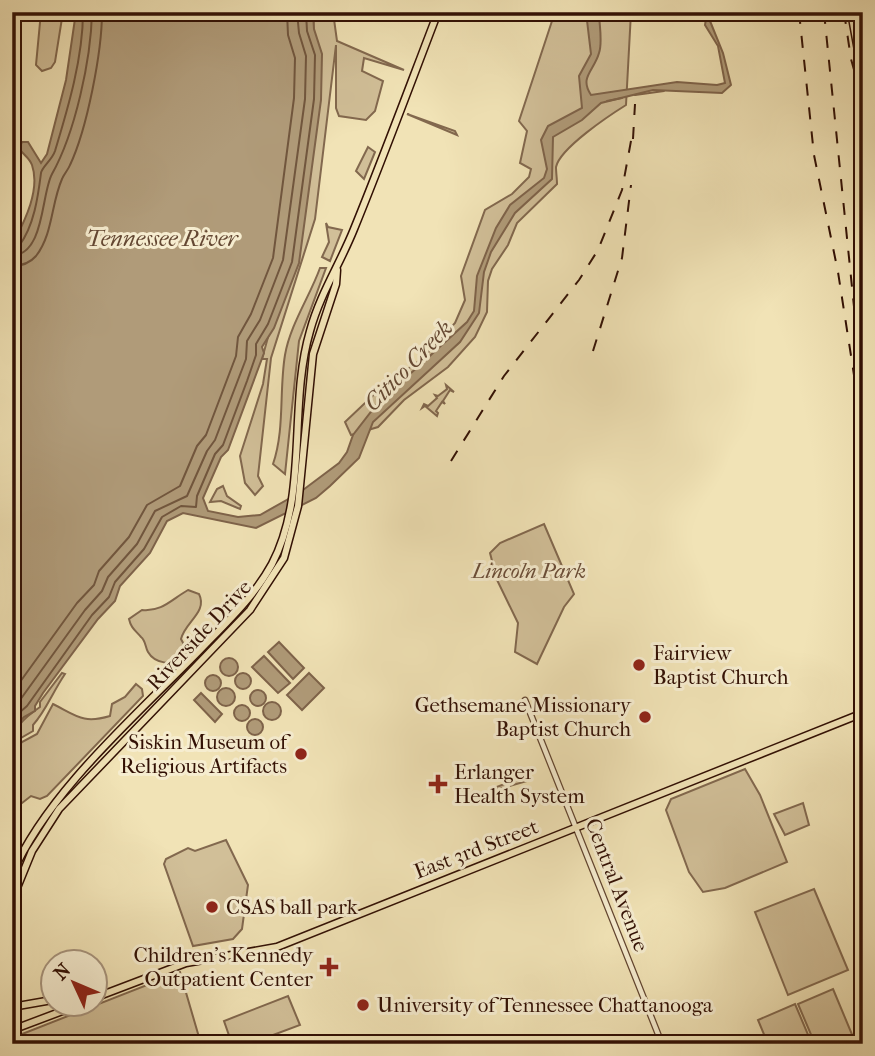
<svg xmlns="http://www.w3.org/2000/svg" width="875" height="1056" viewBox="0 0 875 1056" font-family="'IM FELL French Canon',serif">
	<rect width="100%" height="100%" fill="#f1e3b6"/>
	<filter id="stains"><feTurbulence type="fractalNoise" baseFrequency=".00286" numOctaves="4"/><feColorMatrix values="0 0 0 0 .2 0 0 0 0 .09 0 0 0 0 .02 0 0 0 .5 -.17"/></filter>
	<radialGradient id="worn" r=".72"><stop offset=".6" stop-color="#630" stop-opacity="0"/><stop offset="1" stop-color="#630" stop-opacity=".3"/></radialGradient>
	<g fill="#d1bf98" stroke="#82684e" stroke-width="2">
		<path d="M41,12H63L55,62L51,68L42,71L36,65Z"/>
		<path d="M314,12H333L337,41L404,70L364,58L362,71L383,81L375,111L366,120L339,116L336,108V45L315,219L271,358L258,476L263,486L255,495L245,483L240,456L263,384L267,359H262L306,199Z"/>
		<path d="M544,12H631L626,105C610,115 560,148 556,167C556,172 557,179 557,184L517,223L508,245L492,269L488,281L487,312L475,337L448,367L404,400L378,427L351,435L345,422L384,385L422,359L455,323L465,300L461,276L485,210L512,194L529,177L531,169L520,163L527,131L519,121L553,18Z"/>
		<path d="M407,114L455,131L457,135Z"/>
		<path d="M368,147L375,152L364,179L356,171Z"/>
		<path d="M326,223L328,227L342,230L330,261L322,257L329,242Z"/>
		<path d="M320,268H326L299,341L285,474L273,464C285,429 279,391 285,355C290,325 310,296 320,268Z"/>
		<path d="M446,385L454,392L450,390L443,401L445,404L442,402L436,411L438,413L437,416L425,406L422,408L424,404L428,406L437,398L435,395L438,396L447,389Z"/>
		<path d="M223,486L227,496L241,506L240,509L221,501L210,502L217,489Z"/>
		<path d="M544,524L574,594L564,607L537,664L515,652L518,623L497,580L490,553L500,543Z"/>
		<path d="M188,590L199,594C208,612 185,622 181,639L187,650L183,660C172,665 155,664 148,652C145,647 146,641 141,637C135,630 131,628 129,619L142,610C162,612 172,599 188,590Z"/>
		<path d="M62,673L65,674C52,693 46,711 33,725V731L21,738L12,749C12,728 24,718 40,707V702Z"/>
		<path d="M136,684L142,689L143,696L47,796L40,799L31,796L22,803L12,802V757L22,742L37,734L53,704C77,716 83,724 110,716L112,704L125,697Z"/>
		<path d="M745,769L760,795L787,862L725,888L703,892L689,872L666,810L671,799Z"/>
		<path d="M528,775L527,781L492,791L494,788Z"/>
		<path d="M803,803L809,825L785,835L774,814Z"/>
		<path d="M226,840L248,885L242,929L233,939L193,946L164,864L166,859L188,848L195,851Z"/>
		<path d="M814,889L848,970L788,995L755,912Z"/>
		<path d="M180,972L201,1044H12V1038Z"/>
		<path d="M833,989L856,1044H815L798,1004Z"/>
		<path d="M288,996L300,1025L249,1044H232L224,1021Z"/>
		<path d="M795,1004L812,1044H768L758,1020Z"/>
	</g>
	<g fill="#b09b79" stroke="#7e634a" stroke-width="2">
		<path d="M76,12H313L314,29L322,54L321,100L299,263L274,328L262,347L264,353L228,450L221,457L203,498L208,511L238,517L260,515L299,493L339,463L347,452L353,435L377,404L467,322L474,311L477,276L496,228L510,205L544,178L547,169L541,140L548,126L582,108L579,76L591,54L586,12H599C599,24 603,42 599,53C594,71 579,77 591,95L677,82L717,85L725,83L718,46L705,25L707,12H711L710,21L723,53L731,85L722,93L653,90L601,103L582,120L553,137L552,179L515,213L491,252L484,272L479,313L460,342L373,422L359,458L330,486L316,498L256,528L183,513L167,521L150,553L120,586L115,601L98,619L43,693L35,706V711L24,717L12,730V246C23,224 41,191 32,165C29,157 23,155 19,148L22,142H28L41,163L47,154L66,80Z"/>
		<path d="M279,642L304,668L293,679L268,652Z"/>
		<path d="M264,656L290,683L278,693L252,667Z"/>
		<circle cx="229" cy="667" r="9"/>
		<circle cx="243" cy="681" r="8"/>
		<path d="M309,673L324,688L302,710L287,695Z"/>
		<circle cx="213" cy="683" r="8"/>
		<circle cx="226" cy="697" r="9"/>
		<circle cx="258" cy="698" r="8"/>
		<path d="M201,693L222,714L215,722L194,700Z"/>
		<circle cx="272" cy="711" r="9"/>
		<circle cx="242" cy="713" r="8"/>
		<circle cx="255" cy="727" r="8"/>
	</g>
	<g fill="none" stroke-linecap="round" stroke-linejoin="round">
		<g stroke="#71563e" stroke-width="2">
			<path d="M12,247L19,246C34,226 38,197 41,173C42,167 52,160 55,151C68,108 83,58 83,12"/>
			<path d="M12,256C45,254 41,194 52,174C75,133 91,60 92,12"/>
			<path d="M12,266C22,266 30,263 36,256C53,234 51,204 62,179C64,174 68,170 70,165C87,129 102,52 102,12"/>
			<path d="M12,693L77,603L94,585L99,571L129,537L147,505L180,486L197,446L206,435L236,356L238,337L251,314L273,258L294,98L295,58L288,35L287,12"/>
			<path d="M12,706L20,700L85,610L102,591L108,577L137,544L155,511L187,496L207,451L215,440L246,359L247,341L260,320L283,260L305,99L306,56L299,33L297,12"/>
			<path d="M12,719L27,706L92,615L109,597L115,582L144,549L162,517L181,506L196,507L197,496L215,454L223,445L247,381L256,355V344L268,324L292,262L314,99L315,55L307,31L306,12"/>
		</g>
		<g stroke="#7e634a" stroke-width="2">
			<path d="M12,91L19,108"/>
			<path d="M635,95L664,91"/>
			<path d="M607,101L622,98"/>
		</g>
		<g stroke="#624530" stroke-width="7">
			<path id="minor" d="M525,700L662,1044"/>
		</g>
		<g stroke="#321004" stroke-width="9">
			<g id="major">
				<path d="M851,12L863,78"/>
				<path d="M12,874C48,791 138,714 201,649C227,622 254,597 272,564C309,493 288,406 310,331C320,294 340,264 354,229C383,158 410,85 438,12"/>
				<path d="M12,900L32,851L59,809L250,610L284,558L298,506L313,354L336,284L337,270"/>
				<path d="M94,998L186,963L277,947L863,713"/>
				<path d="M12,1007L52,1000"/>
				<path d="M12,1030L81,1004"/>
			</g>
		</g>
		<use href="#minor" stroke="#f6edd0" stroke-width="4.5"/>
		<use href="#major" stroke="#f1e3b6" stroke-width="6"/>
		<g stroke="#321004" stroke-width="2" stroke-dasharray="12 12" stroke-linecap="butt">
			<path d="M799,12L814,155L838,272L863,433"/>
			<path d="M824,12L858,346"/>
			<path d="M844,12L851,59L863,102"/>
			<path d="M633,139L635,104"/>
			<path d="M860,336L863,361"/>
			<path d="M593,351L622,258L631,185"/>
			<path d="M451,461L504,376L579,280L598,250L622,190L633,130"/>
		</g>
	</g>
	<g fill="#8f2418" stroke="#f6edd0" stroke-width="2.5">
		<circle cx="639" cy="665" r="7"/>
		<circle cx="645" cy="717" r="7"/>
		<circle cx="301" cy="754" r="7"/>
		<path d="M434.5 773.5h7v7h7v7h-7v7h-7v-7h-7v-7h7z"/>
		<circle cx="212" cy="907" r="7"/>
		<path d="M325.5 956.5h7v7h7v7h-7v7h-7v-7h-7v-7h7z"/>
		<circle cx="363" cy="1005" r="7"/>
	</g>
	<g text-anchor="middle" stroke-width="6" stroke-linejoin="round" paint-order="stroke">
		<g font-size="21" font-style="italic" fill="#6a4d38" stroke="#f6edd0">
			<text x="529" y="578">Lincoln Park</text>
		</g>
		<g font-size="21" fill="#321004" stroke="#f6edd0">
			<text transform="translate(199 635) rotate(-47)" y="7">Riverside Drive</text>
			<text transform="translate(476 849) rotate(-21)" y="7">East 3rd Street</text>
			<text transform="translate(617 885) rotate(69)" y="7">Central Avenue</text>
		</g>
		<g font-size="21" fill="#321004" stroke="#f6edd0" text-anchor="start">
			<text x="653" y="660">Fairview<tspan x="653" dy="24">Baptist Church</tspan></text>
			<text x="631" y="712" text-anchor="end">Gethsemane Missionary<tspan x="631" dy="24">Baptist Church</tspan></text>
			<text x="287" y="749" text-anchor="end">Siskin Museum of<tspan x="287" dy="24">Religious Artifacts</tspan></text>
			<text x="454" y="779">Erlanger<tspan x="454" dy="24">Health System</tspan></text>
			<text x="226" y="914">CSAS ball park</text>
			<text x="313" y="962" text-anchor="end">Children's Kennedy<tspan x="313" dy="24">Outpatient Center</tspan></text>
			<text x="377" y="1012">University of Tennessee Chattanooga</text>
		</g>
		<g font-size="23" font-style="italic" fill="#644833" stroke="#f6edd0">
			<text x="162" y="246">Tennessee River</text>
			<text transform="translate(408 365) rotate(-46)" y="8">Citico Creek</text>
		</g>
	</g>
	<rect width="875" height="1056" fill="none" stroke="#f1e3b6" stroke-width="42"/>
	<rect x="14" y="14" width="847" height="1028" fill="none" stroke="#321004" stroke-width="3.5"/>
	<rect x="21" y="21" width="833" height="1014" fill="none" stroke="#321004" stroke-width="2"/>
	<g transform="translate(74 983) rotate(314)"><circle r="33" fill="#f6edd0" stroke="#a8957e" stroke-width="2"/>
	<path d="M0-5L12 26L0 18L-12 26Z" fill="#8f2418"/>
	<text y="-10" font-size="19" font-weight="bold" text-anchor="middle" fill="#321004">N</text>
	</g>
	<rect width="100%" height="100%" filter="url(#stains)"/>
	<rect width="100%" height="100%" fill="url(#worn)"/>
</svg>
